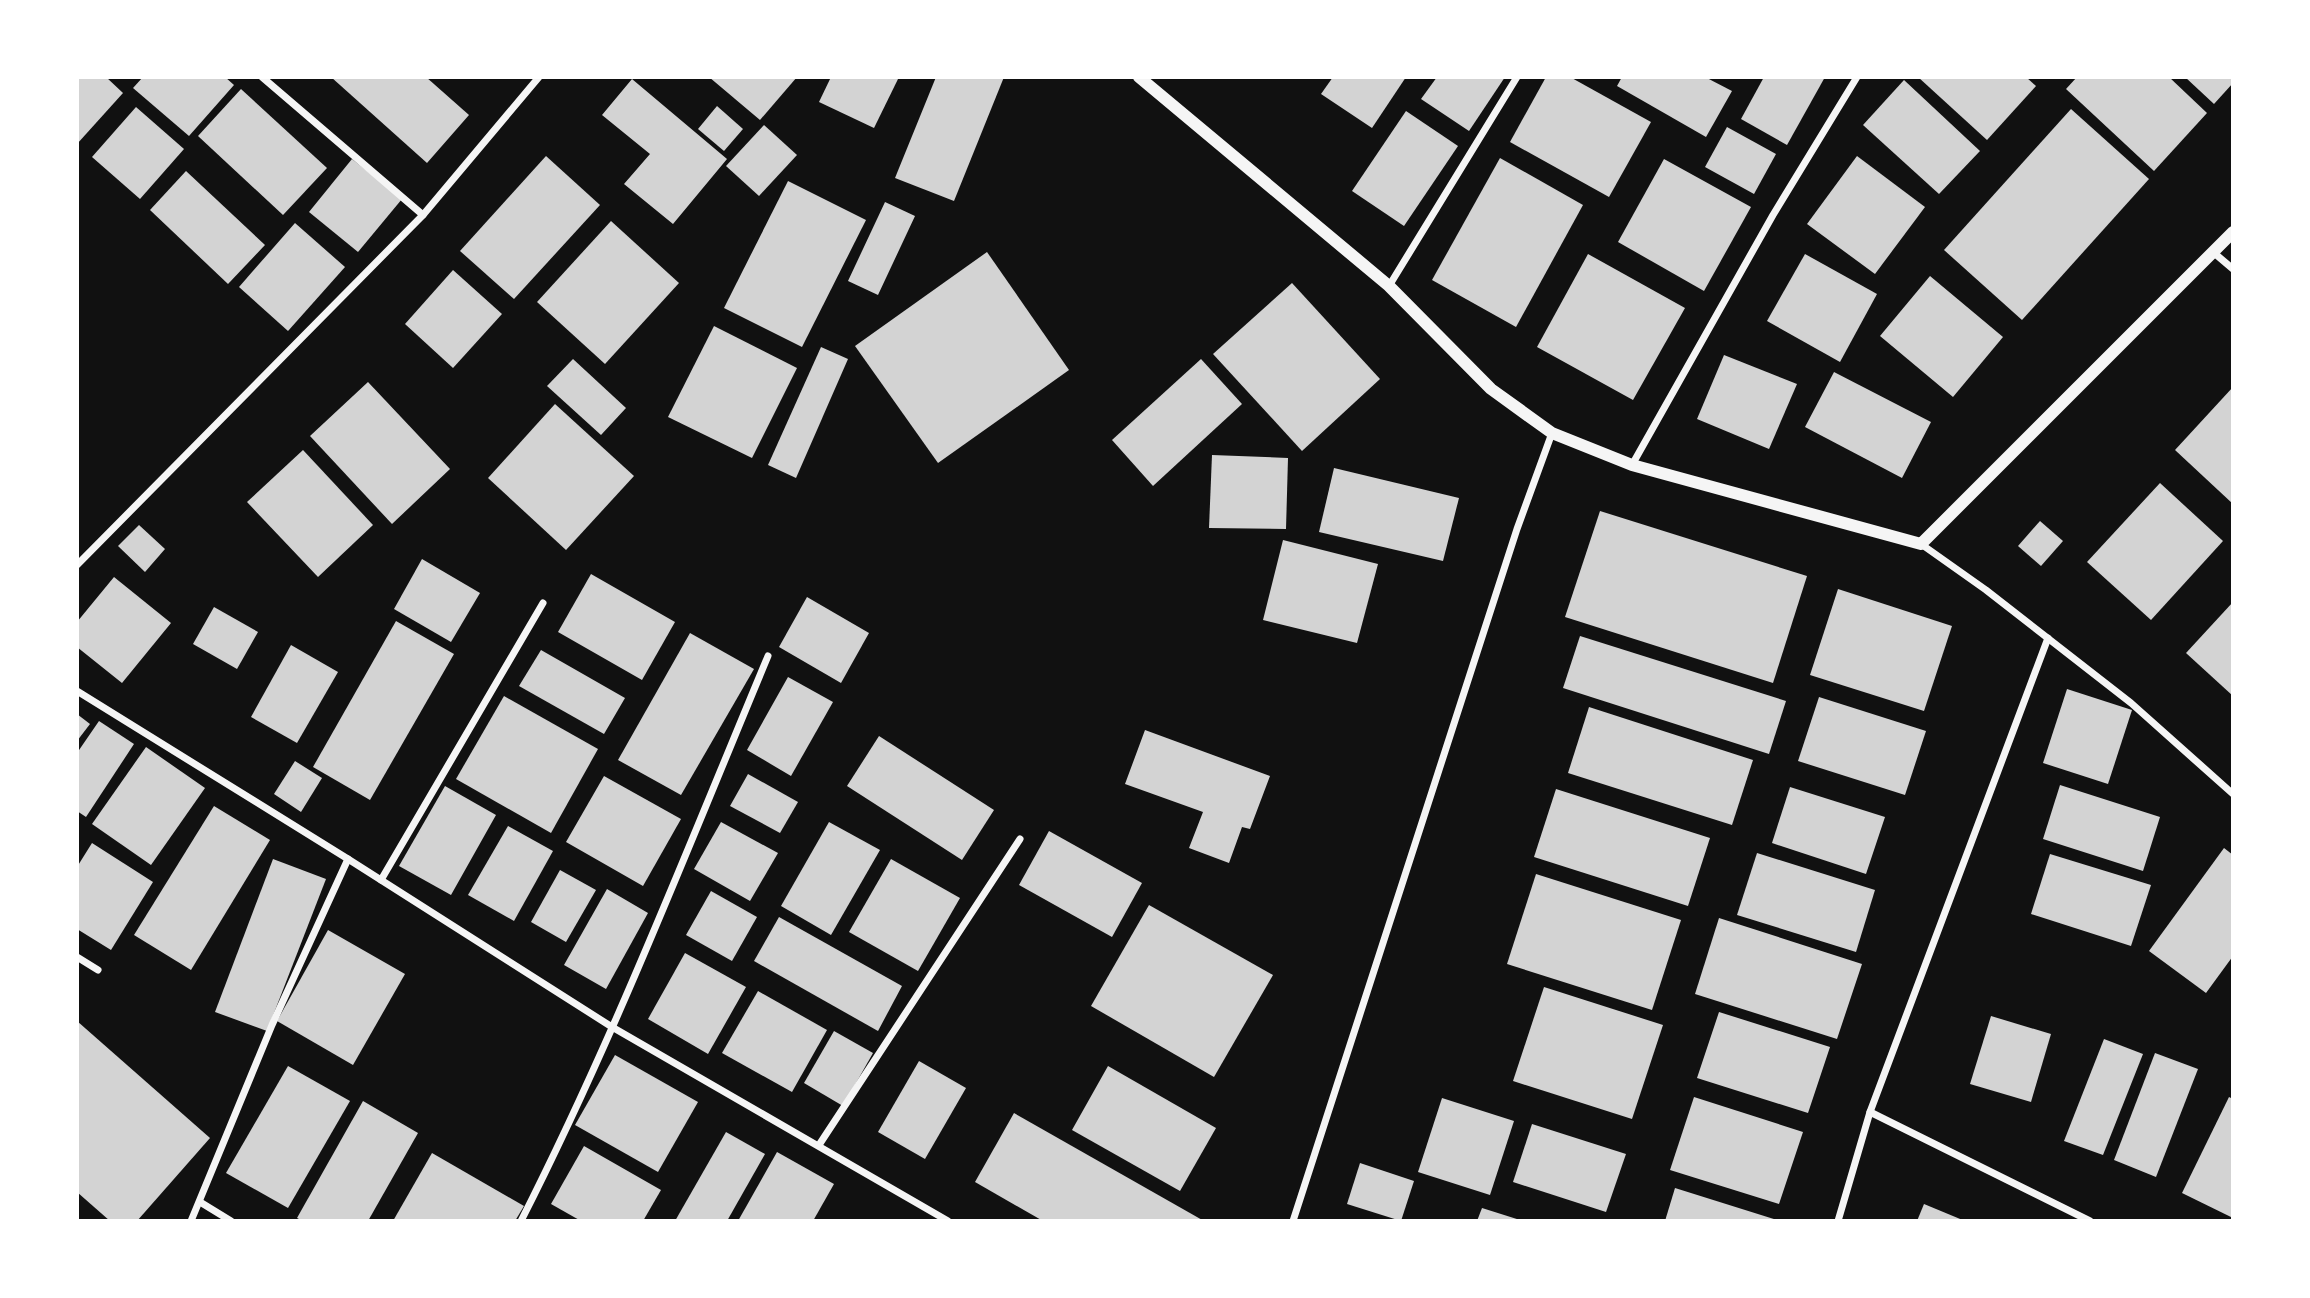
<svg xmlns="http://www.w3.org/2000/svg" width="2310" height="1298" viewBox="0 0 2310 1298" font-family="Barlow,sans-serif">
	<rect width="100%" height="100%" fill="#111"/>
	<g fill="#d3d3d3">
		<path d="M77,77H106L123,93L77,144Z"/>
		<path d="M143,77H225L234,85L189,136L133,88Z"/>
		<path d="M331,77H426L469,115L427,163Z"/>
		<path d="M709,77H797L760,120Z"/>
		<path d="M831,77H899L874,128L819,102Z"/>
		<path d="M936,77H1004L954,201L895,178Z"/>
		<path d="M1333,77H1406L1372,128L1321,94Z"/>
		<path d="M1437,77H1505L1469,131L1421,99Z"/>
		<path d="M1546,77H1570L1651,122L1609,197L1510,142Z"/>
		<path d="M1622,77H1705L1732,91L1706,137L1617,86Z"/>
		<path d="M1764,77H1825L1787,145L1741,119Z"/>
		<path d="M1918,77H2026L2036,86L1987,140Z"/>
		<path d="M2077,77H2169L2207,113L2154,171L2066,89Z"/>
		<path d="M2185,77H2233V83L2214,104Z"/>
		<path d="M632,79L727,159L673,224L624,184L650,154L602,115Z"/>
		<path d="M1904,80L1980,151L1939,194L1863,125Z"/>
		<path d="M241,89L327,168L283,215L198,136Z"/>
		<path d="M717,106L743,129L724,151L698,129Z"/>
		<path d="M136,107L184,149L140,199L92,157Z"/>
		<path d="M2071,109L2149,179L2022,320L1944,250Z"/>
		<path d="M1406,111L1458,146L1404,226L1352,191Z"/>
		<path d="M764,125L797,155L759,196L726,166Z"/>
		<path d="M1727,127L1776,154L1754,194L1705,167Z"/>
		<path d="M546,156L600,205L514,299L460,251Z"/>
		<path d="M1857,156L1925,207L1875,274L1807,224Z"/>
		<path d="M1500,158L1583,205L1516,327L1432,280Z"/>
		<path d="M352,159L402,199L358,252L309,212Z"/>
		<path d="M1664,159L1751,207L1704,291L1618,242Z"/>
		<path d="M186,171L265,245L228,284L150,210Z"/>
		<path d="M788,181L866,220L802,347L724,308Z"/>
		<path d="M885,202L915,216L878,295L848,281Z"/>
		<path d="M611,221L679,283L605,364L537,302Z"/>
		<path d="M295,223L345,267L288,331L239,287Z"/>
		<path d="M987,252L1069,370L938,463L855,346Z"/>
		<path d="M1588,254L1685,308L1633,400L1537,347Z"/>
		<path d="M1805,254L1877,294L1840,362L1767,321Z"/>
		<path d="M453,270L502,314L453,368L405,324Z"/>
		<path d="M1930,276L2003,337L1953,397L1880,336Z"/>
		<path d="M1292,283L1380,379L1302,451L1213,354Z"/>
		<path d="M714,326L797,368L752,458L668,417Z"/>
		<path d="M821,347L848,359L796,478L768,465Z"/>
		<path d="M1724,355L1797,384L1769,449L1697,419Z"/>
		<path d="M573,359L626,408L601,435L547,386Z"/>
		<path d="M1201,359L1242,404L1153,486L1112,440Z"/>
		<path d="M1834,372L1931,422L1902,478L1805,427Z"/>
		<path d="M368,382L450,469L392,524L310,436Z"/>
		<path d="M2233,387V504L2175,450Z"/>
		<path d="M555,404L634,476L566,550L488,478Z"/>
		<path d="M303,450L373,525L318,577L247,502Z"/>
		<path d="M1212,455L1288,458L1286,529L1209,528Z"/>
		<path d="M1334,468L1459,498L1443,561L1319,532Z"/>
		<path d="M2160,483L2223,541L2151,620L2087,562Z"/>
		<path d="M1600,511L1807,576L1773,683L1565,617Z"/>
		<path d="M2040,521L2063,541L2041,566L2018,546Z"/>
		<path d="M139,525L165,549L145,572L118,546Z"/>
		<path d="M1283,540L1378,564L1357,643L1263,620Z"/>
		<path d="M422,559L480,593L451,642L394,609Z"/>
		<path d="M591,574L675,622L642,680L558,632Z"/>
		<path d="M114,577L171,623L122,683L77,647V622Z"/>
		<path d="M1838,589L1952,626L1924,711L1810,675Z"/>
		<path d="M807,597L869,633L841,683L779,647Z"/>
		<path d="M2233,602V696L2186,653Z"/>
		<path d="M214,607L258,632L237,669L193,644Z"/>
		<path d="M396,621L454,654L370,800L313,767Z"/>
		<path d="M690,633L754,669L681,795L618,760Z"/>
		<path d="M1580,636L1786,701L1769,754L1563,688Z"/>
		<path d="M291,645L338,672L297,743L251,717Z"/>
		<path d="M541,650L625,698L604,734L519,686Z"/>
		<path d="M788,677L833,702L791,776L747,750Z"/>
		<path d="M2067,689L2132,710L2108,784L2043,763Z"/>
		<path d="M504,696L598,749L551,833L456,779Z"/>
		<path d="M1819,697L1926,731L1905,795L1798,761Z"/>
		<path d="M1589,707L1753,760L1732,825L1568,773Z"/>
		<path d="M77,714L90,724L77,741Z"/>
		<path d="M99,721L134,744L86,817L77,811V753Z"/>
		<path d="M1145,730L1270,776L1250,829L1242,827L1229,863L1189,848L1203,812L1125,784Z"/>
		<path d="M879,736L994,810L962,860L847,786Z"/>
		<path d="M146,747L205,788L151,865L92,824Z"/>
		<path d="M295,761L322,778L301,812L274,794Z"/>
		<path d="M748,774L798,802L780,833L730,806Z"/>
		<path d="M604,776L681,819L643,886L566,842Z"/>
		<path d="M2060,785L2160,817L2143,871L2043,839Z"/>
		<path d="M445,786L496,815L451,895L399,866Z"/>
		<path d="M1790,787L1885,817L1866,874L1772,843Z"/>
		<path d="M1556,789L1710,838L1688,906L1534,857Z"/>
		<path d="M214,806L270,840L191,970L134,935Z"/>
		<path d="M721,822L778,853L750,901L694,869Z"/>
		<path d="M829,822L880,850L831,935L781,906Z"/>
		<path d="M508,826L553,851L514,921L468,895Z"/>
		<path d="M1049,831L1142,883L1112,937L1019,885Z"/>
		<path d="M92,843L153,882L111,950L77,929V867Z"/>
		<path d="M2224,848L2233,855V956L2206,993L2149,951Z"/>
		<path d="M1757,853L1875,890L1856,952L1737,915Z"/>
		<path d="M2050,854L2151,885L2131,946L2031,914Z"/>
		<path d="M273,859L326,879L267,1031L215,1012Z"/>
		<path d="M891,859L960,898L918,971L849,932Z"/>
		<path d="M560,870L596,890L566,942L531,922Z"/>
		<path d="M1536,874L1681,920L1652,1010L1507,964Z"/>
		<path d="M607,889L648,913L606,989L564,965Z"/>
		<path d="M711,891L757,917L732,961L686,935Z"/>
		<path d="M1149,905L1273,975L1214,1077L1091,1006Z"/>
		<path d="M779,917L902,986L878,1031L754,961Z"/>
		<path d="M1719,918L1862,964L1837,1039L1695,994Z"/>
		<path d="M328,930L405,974L353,1065L277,1021Z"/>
		<path d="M685,953L746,987L708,1054L648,1019Z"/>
		<path d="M1544,987L1663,1025L1632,1119L1513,1081Z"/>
		<path d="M758,991L827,1030L792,1092L722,1053Z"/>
		<path d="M1719,1012L1830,1047L1808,1113L1697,1078Z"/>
		<path d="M1991,1016L2051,1034L2031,1102L1970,1084Z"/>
		<path d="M77,1021L210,1138L137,1221H110L77,1192Z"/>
		<path d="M834,1031L873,1053L843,1106L804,1083Z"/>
		<path d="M2104,1039L2143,1054L2103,1155L2064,1141Z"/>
		<path d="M2155,1053L2198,1069L2156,1177L2114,1160Z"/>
		<path d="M615,1055L698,1102L658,1172L575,1125Z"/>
		<path d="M919,1061L966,1088L925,1159L878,1132Z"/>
		<path d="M288,1066L350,1101L288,1208L226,1173Z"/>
		<path d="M1108,1066L1216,1128L1180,1191L1072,1130Z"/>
		<path d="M1694,1097L1803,1132L1779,1204L1670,1170Z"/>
		<path d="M2229,1097L2233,1099V1218L2182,1193Z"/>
		<path d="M1442,1098L1514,1121L1490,1195L1418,1172Z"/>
		<path d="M363,1101L418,1133L368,1221H303L297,1218Z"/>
		<path d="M1014,1113L1204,1221H1043L975,1182Z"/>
		<path d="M1532,1124L1626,1154L1606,1212L1513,1182Z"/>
		<path d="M726,1132L765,1154L727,1221H675Z"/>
		<path d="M584,1146L661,1190L643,1221H581L551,1204Z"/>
		<path d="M777,1152L834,1184L813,1221H738Z"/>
		<path d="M432,1153L524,1206L515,1221H393Z"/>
		<path d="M1360,1163L1414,1181L1401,1221L1347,1204Z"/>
		<path d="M1675,1188L1777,1220V1221H1665Z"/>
		<path d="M1924,1204L1965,1221H1917Z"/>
		<path d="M1482,1208L1520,1220V1221H1477Z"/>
	</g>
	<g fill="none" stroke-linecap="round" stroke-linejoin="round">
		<g stroke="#f5f5f5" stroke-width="7">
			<path d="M262,77L423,215"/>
			<path d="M2213,252L2233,269"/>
			<path d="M1389,286L1517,77"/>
			<path d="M1632,465L1773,215L1857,77"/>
			<path d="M1921,544L1986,590L2131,703L2233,794"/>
			<path d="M77,565L423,215L539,77"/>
			<path d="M77,691L348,859L612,1027L948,1221"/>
			<path d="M381,880L543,603"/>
			<path d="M77,957L98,970"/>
			<path d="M1870,1112L2090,1221"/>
			<path d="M819,1145L1020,839"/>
			<path d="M200,1202L231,1221"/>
			<path d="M191,1221L272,1025L348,859"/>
			<path d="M521,1221C614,1038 689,845 768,656"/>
			<path d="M1293,1221L1517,529L1552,433"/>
			<path d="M1838,1221L1870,1112L2048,638"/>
		</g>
		<path stroke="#f5f5f5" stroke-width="12" d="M1139,77L1389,286L1491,389L1552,433L1632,465L1921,544L2233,232"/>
	</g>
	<rect width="2310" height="1298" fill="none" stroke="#ffffff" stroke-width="158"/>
</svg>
